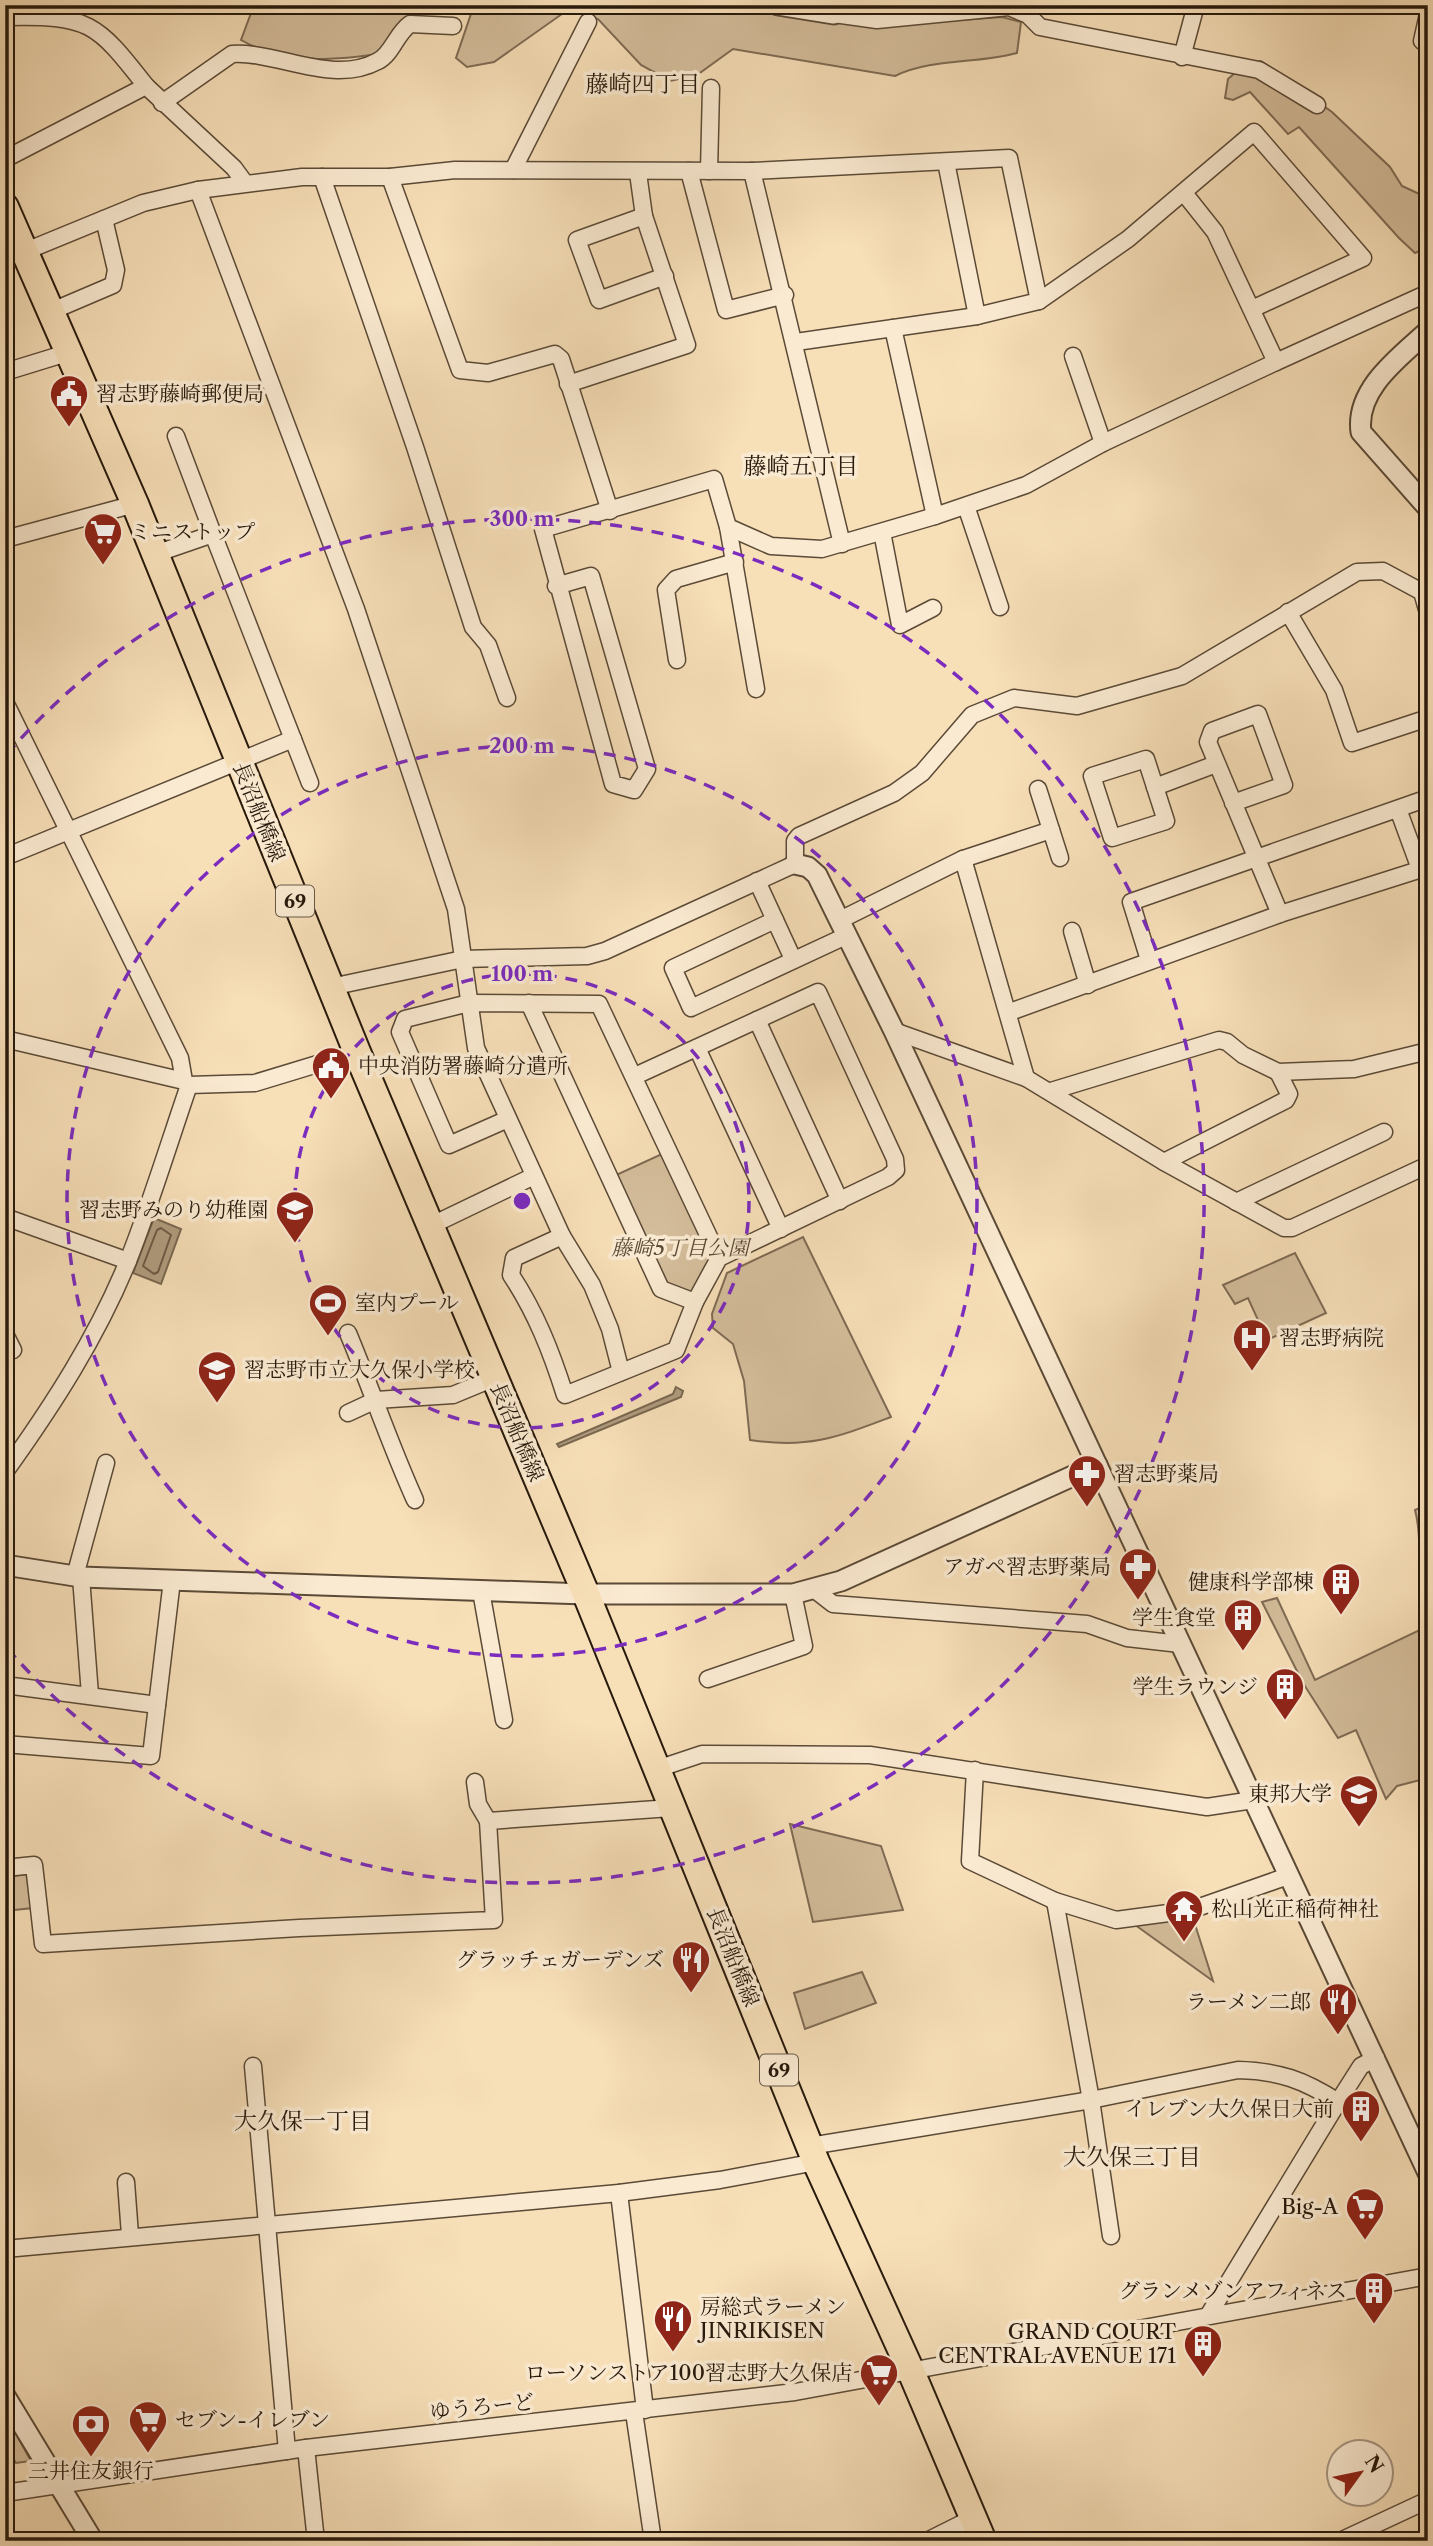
<svg xmlns="http://www.w3.org/2000/svg" width="1433" height="2546" viewBox="0 0 1433 2546" font-family="'Libre Caslon Text','Noto Serif JP',serif">
	<rect width="100%" height="100%" fill="#f7dfb8"/>
	<filter id="stains"><feTurbulence type="fractalNoise" baseFrequency=".00286" numOctaves="4"/><feColorMatrix values="0 0 0 0 .2 0 0 0 0 .09 0 0 0 0 .02 0 0 0 .5 -.17"/></filter>
	<radialGradient id="worn" r=".72"><stop offset=".6" stop-color="#630" stop-opacity="0"/><stop offset="1" stop-color="#630" stop-opacity=".3"/></radialGradient>
	<g fill="#d4bd9b" stroke="#7e6b54" stroke-width="2">
		<path d="M254,5H418L400,50C347,60 289,67 241,40Z"/>
		<path d="M474,5H706L877,26L1002,17L1021,22L1017,53C977,64 932,58 895,76L733,49L697,75L670,81L641,65L598,19L569,9L494,62L467,67L456,58Z"/>
		<path d="M1261,61L1332,112L1390,167L1402,186L1428,198V247L1415,253L1399,238L1299,127L1288,134L1250,92L1233,100L1225,98L1228,79L1245,64Z"/>
		<path d="M664,1153L719,1258L693,1298L666,1287L614,1176Z"/>
		<path d="M803,1237L891,1417C838,1437 809,1449 750,1440L744,1381L733,1344L713,1328L712,1314L727,1273Z"/>
		<path d="M1295,1253L1326,1313L1267,1340L1248,1298L1235,1304L1223,1285Z"/>
		<path d="M1428,1504V1593C1415,1566 1423,1538 1415,1510Z"/>
		<path d="M1277,1598L1315,1680L1428,1626V1778L1397,1786L1386,1799L1356,1730L1338,1738L1303,1683L1262,1602Z"/>
		<path d="M790,1824L881,1846L903,1910L813,1922Z"/>
		<path d="M28,1874L33,1908L5,1911V1877Z"/>
		<path d="M1192,1915L1213,1981L1131,1922Z"/>
		<path d="M862,1972L876,2003L805,2029L794,1993Z"/>
		<path d="M5,2413L31,2461L16,2463L5,2446Z"/>
	</g>
	<g fill="#b09c7e" stroke="#796850" stroke-width="2">
		<path d="M154,1218L181,1229L161,1284L133,1273Z"/>
		<path d="M676,1387L683,1391L681,1397L559,1447L557,1444L673,1394Z"/>
	</g>
	<g fill="none" stroke-linecap="round" stroke-linejoin="round">
		<path stroke="#6c5a45" stroke-width="2" d="M161,1228L171,1235L158,1272L154,1274L143,1266L157,1230Z"/>
		<g stroke="#5b4a37" stroke-width="19">
			<g id="minor">
				<path d="M834,14L877,20L1009,7L1028,15L1040,27L1259,70L1317,105"/>
				<path d="M5,17C89,15 96,22 146,86"/>
				<path d="M1422,41L1428,14"/>
				<path d="M1182,57L1196,5"/>
				<path d="M162,103L232,54C278,51 332,86 378,61C392,54 396,34 410,24L453,26"/>
				<path d="M5,159L146,86L234,168L245,183"/>
				<path d="M946,162L977,316"/>
				<path d="M513,170L588,22"/>
				<path d="M689,171L726,310L785,295"/>
				<path d="M709,171L711,88"/>
				<path d="M752,171L842,544"/>
				<path d="M322,177L415,447L473,627L488,645L507,698"/>
				<path d="M390,177L460,370L488,373L555,354L561,359L610,511"/>
				<path d="M198,190L356,609L456,909L476,1048L562,1236L592,1285L610,1329L621,1372"/>
				<path d="M644,216L577,240L599,300L665,276"/>
				<path d="M26,251L143,203L198,190L302,177H390L455,170L752,171L1009,158L1039,301"/>
				<path d="M52,311L113,285L116,270L104,219"/>
				<path d="M893,328L935,516"/>
				<path d="M796,342L977,316L1039,301L1128,239L1254,132L1363,258L1252,309"/>
				<path d="M1073,356L1103,443"/>
				<path d="M1276,362L1428,293"/>
				<path d="M5,372L70,352"/>
				<path d="M568,384L687,345L644,216L638,173"/>
				<path d="M176,436L213,534"/>
				<path d="M966,506L1000,607"/>
				<path d="M728,527L756,689"/>
				<path d="M882,532L900,625L933,608"/>
				<path d="M5,539L135,504"/>
				<path d="M155,554L213,534L310,783"/>
				<path d="M556,586L591,576L647,769L634,790L613,784L543,529L714,479L728,527L771,546L822,549L935,516L1026,485L1103,443L1276,362L1215,232L1184,193"/>
				<path d="M1288,612L1334,690L1352,743L1428,718"/>
				<path d="M677,660L666,590L676,579L735,562"/>
				<path d="M5,702L180,1058L184,1081L189,1085C169,1143 151,1203 128,1261C97,1337 53,1405 5,1472"/>
				<path d="M1146,759L1166,821L1112,838L1092,776Z"/>
				<path d="M1155,787L1216,764"/>
				<path d="M1038,789L1060,858"/>
				<path d="M1233,803L1284,785L1258,714L1212,731L1208,742L1280,914"/>
				<path d="M1398,809L1420,869"/>
				<path d="M5,857L293,739"/>
				<path d="M963,859L1026,1078"/>
				<path d="M757,881L793,959"/>
				<path d="M775,920L673,968L691,1008L848,935"/>
				<path d="M840,920L963,859L1051,830"/>
				<path d="M1072,931L1088,985"/>
				<path d="M1149,960L1131,902L1428,798"/>
				<path d="M331,987L463,959L587,956L605,951L795,864V841L799,836L894,793L922,773L972,715L1014,698L1077,706L1182,676L1357,572L1383,571L1422,592L1428,613"/>
				<path d="M529,1003L661,1289L695,1302"/>
				<path d="M1010,1012L1280,914L1428,867"/>
				<path d="M757,1020L840,1201"/>
				<path d="M894,1031L1026,1078L1164,1162L1284,1228H1292L1428,1165"/>
				<path d="M5,1039L184,1081"/>
				<path d="M697,1048L781,1229"/>
				<path d="M189,1085L255,1083L357,1052"/>
				<path d="M1051,1091L1219,1040L1227,1042L1243,1055L1278,1072L1354,1069L1428,1051"/>
				<path d="M508,1119L449,1145L400,1032L405,1019L469,1003L599,1004L719,1258"/>
				<path d="M1164,1162L1286,1100L1289,1094L1278,1072"/>
				<path d="M1236,1202L1384,1132"/>
				<path d="M5,1217L128,1261"/>
				<path d="M430,1226L534,1176"/>
				<path d="M562,1236L514,1258L511,1275C536,1313 551,1351 565,1395L676,1350L695,1302L719,1258L888,1177L896,1170L895,1159L818,992L635,1076"/>
				<path d="M348,1333C371,1388 390,1445 415,1500"/>
				<path d="M5,1334L13,1350"/>
				<path d="M348,1413L376,1400L453,1395L494,1378"/>
				<path d="M75,1576L106,1463"/>
				<path d="M81,1577L90,1695"/>
				<path d="M815,1590L833,1604L1087,1624L1127,1638L1180,1644"/>
				<path d="M481,1591L504,1720"/>
				<path d="M708,1679L804,1646L793,1594"/>
				<path d="M5,1685L157,1705"/>
				<path d="M5,1744L151,1756L172,1580"/>
				<path d="M657,1769L702,1754L870,1755L1207,1807L1253,1800"/>
				<path d="M975,1770L970,1861L1055,1901L1116,1920L1191,1910L1288,1876"/>
				<path d="M475,1782L478,1804L488,1821L671,1808"/>
				<path d="M5,1868L34,1865L43,1944L299,1928L494,1920L488,1821"/>
				<path d="M1055,1901L1091,2100L1111,2236"/>
				<path d="M253,2066L287,2451"/>
				<path d="M810,2146L1091,2100L1238,2070C1279,2071 1304,2080 1338,2102L1361,2066L1376,2058"/>
				<path d="M126,2182L130,2235"/>
				<path d="M619,2193L645,2410"/>
				<path d="M5,2249L619,2193L720,2180L816,2162"/>
				<path d="M1208,2316L1338,2102"/>
				<path d="M634,2412L653,2541"/>
				<path d="M306,2448L316,2541"/>
				<path d="M5,2493L306,2448L795,2392L1428,2276"/>
				<path d="M927,2541L973,2518"/>
				<path d="M1340,2541L1428,2500"/>
			</g>
		</g>
		<g stroke="#5b4a37" stroke-width="23">
			<g id="tertiary">
				<path d="M778,5L834,14L837,5"/>
				<path d="M1428,331C1400,357 1355,389 1361,432L1428,508"/>
				<path d="M795,864L808,867L817,875L894,1031L1428,2173"/>
				<path d="M5,1565L81,1577L586,1594H793L841,1581L1097,1465"/>
				<path d="M5,2396L93,2541"/>
			</g>
		</g>
		<g stroke="#27190c" stroke-width="30">
			<path id="primary" d="M5,207L135,504L357,1052L586,1594L816,2162L910,2369L983,2541"/>
		</g>
		<use href="#minor" stroke="#faead1" stroke-width="16"/>
		<use href="#tertiary" stroke="#faead1" stroke-width="19"/>
		<use href="#primary" stroke="#f7dfb8" stroke-width="26"/>
	</g>
	<g fill="none" stroke="#7b2cbf" stroke-width="3.5" stroke-dasharray="12 9">
		<circle cx="522" cy="1201" r="227"/>
		<circle cx="522" cy="1201" r="455"/>
		<path d="M7 754A682 682 0 1 1 7 1648"/>
	</g>
	<defs>
		<g id="civic-pin" transform="scale(2.0125)"><path d="M0 17L-7.5 6A9.5 9.5 0 1 1 7.5 6Z" fill="#8f2418" stroke="#faead1"/><path d="M-.6-6.5H3V-4.5H.6V-3L4-1V1h2V6H-6V1h2V-1L-.6-3ZM-1.2 2.5V6h2.4V2.5Z" fill="#fff"/></g>
		<g id="supermarket-pin" transform="scale(2.0125)"><path d="M0 17L-7.5 6A9.5 9.5 0 1 1 7.5 6Z" fill="#8f2418" stroke="#faead1"/><path d="M-6-5.5h2.5l.6 2H6L4.5 2H-2.5L-4.4-4H-6ZM-1.5 3.2a1.3 1.3 0 1 0 .1 0ZM3 3.2a1.3 1.3 0 1 0 .1 0Z" fill="#fff"/></g>
		<g id="school-pin" transform="scale(2.0125)"><path d="M0 17L-7.5 6A9.5 9.5 0 1 1 7.5 6Z" fill="#8f2418" stroke="#faead1"/><path d="M0-5L7-2L0 1L-7-2ZM-4 1L0 2.5L4 1V4Q0 6-4 4Z" fill="#fff"/></g>
		<g id="stadium-pin" transform="scale(2.0125)"><path d="M0 17L-7.5 6A9.5 9.5 0 1 1 7.5 6Z" fill="#8f2418" stroke="#faead1"/><path d="M0-5a6.5 5 0 1 0 0 10a6.5 5 0 1 0 0-10ZM-3.5-1.8h7v3.6h-7Z" fill="#fff"/></g>
		<g id="hospital-pin" transform="scale(2.0125)"><path d="M0 17L-7.5 6A9.5 9.5 0 1 1 7.5 6Z" fill="#8f2418" stroke="#faead1"/><path d="M-5-5h3v3.5h4V-5h3V5h-3V1.5h-4V5h-3Z" fill="#fff"/></g>
		<g id="pharmacy-pin" transform="scale(2.0125)"><path d="M0 17L-7.5 6A9.5 9.5 0 1 1 7.5 6Z" fill="#8f2418" stroke="#faead1"/><path d="M-2-6h4v4h4v4h-4v4h-4v-4h-4v-4h4Z" fill="#fff"/></g>
		<g id="building-pin" transform="scale(2.0125)"><path d="M0 17L-7.5 6A9.5 9.5 0 1 1 7.5 6Z" fill="#8f2418" stroke="#faead1"/><path d="M-4-6H4V6H1V3H-1V6H-4ZM-2.5-4.3h1.7v1.8h-1.7ZM.8-4.3h1.7v1.8H.8ZM-2.5-1h1.7V.8h-1.7ZM.8-1h1.7V.8H.8Z" fill="#fff"/></g>
		<g id="university-pin" transform="scale(2.0125)"><path d="M0 17L-7.5 6A9.5 9.5 0 1 1 7.5 6Z" fill="#8f2418" stroke="#faead1"/><path d="M0-5L7-2L0 1L-7-2ZM-4 1L0 2.5L4 1V4Q0 6-4 4Z" fill="#fff"/></g>
		<g id="temple-pin" transform="scale(2.0125)"><path d="M0 17L-7.5 6A9.5 9.5 0 1 1 7.5 6Z" fill="#8f2418" stroke="#faead1"/><path d="M0-6L5-2H3V0L6.5 2.5H4V6H1.5V3h-3V6H-4V2.5H-6.5L-3 0V-2H-5Z" fill="#fff"/></g>
		<g id="restaurant-pin" transform="scale(2.0125)"><path d="M0 17L-7.5 6A9.5 9.5 0 1 1 7.5 6Z" fill="#8f2418" stroke="#faead1"/><path d="M-5-6h1v4h1v-4h1v4h1v-4h1v5L-1.5 .5V6h-2V.5L-5-1ZM5-6V6H3V1.5H1.5Q1.5-4 5-6Z" fill="#fff"/></g>
		<g id="bank-pin" transform="scale(2.0125)"><path d="M0 17L-7.5 6A9.5 9.5 0 1 1 7.5 6Z" fill="#8f2418" stroke="#faead1"/><path d="M-6-4H6V4H-6ZM0-2.3a2.3 2.3 0 1 0 0 4.6a2.3 2.3 0 1 0 0-4.6Z" fill="#fff"/></g>
	</defs>
	<g fill-rule="evenodd">
		<use href="#civic-pin" x="69" y="394"/>
		<use href="#supermarket-pin" x="103" y="532"/>
		<use href="#civic-pin" x="331" y="1066"/>
		<use href="#school-pin" x="295" y="1210"/>
		<use href="#stadium-pin" x="328" y="1303"/>
		<use href="#hospital-pin" x="1252" y="1338"/>
		<use href="#school-pin" x="217" y="1370"/>
		<use href="#pharmacy-pin" x="1087" y="1474"/>
		<use href="#pharmacy-pin" x="1138" y="1567"/>
		<use href="#building-pin" x="1341" y="1582"/>
		<use href="#building-pin" x="1243" y="1618"/>
		<use href="#building-pin" x="1285" y="1687"/>
		<use href="#university-pin" x="1359" y="1794"/>
		<use href="#temple-pin" x="1184" y="1909"/>
		<use href="#restaurant-pin" x="691" y="1960"/>
		<use href="#restaurant-pin" x="1338" y="2002"/>
		<use href="#building-pin" x="1361" y="2109"/>
		<use href="#supermarket-pin" x="1365" y="2207"/>
		<use href="#building-pin" x="1374" y="2291"/>
		<use href="#restaurant-pin" x="673" y="2319"/>
		<use href="#building-pin" x="1203" y="2344"/>
		<use href="#supermarket-pin" x="879" y="2373"/>
		<use href="#supermarket-pin" x="148" y="2420"/>
		<use href="#bank-pin" x="91" y="2424"/>
	</g>
	<g text-anchor="middle" stroke-width="7" stroke-linejoin="round" paint-order="stroke">
		<g fill="#faead1" stroke="#665847" stroke-width="2">
			<rect x="276" y="885.5" width="38" height="31" rx="5"/>
			<rect x="760" y="2054.5" width="38" height="31" rx="5"/>
		</g>
		<g font-size="19" font-weight="bold" fill="#27190c">
			<text x="295" y="908">69</text>
			<text x="779" y="2077">69</text>
		</g>
		<g font-size="21" fill="#27190c" stroke="#faead1" text-anchor="end">
			<text x="96" y="401" text-anchor="start">習志野藤崎郵便局</text>
			<text x="130" y="539" text-anchor="start">ミニストップ</text>
			<text x="358" y="1073" text-anchor="start">中央消防署藤崎分遣所</text>
			<text x="268" y="1217">習志野みのり幼稚園</text>
			<text x="355" y="1310" text-anchor="start">室内プール</text>
			<text x="1279" y="1345" text-anchor="start">習志野病院</text>
			<text x="244" y="1377" text-anchor="start">習志野市立大久保小学校</text>
			<text x="1114" y="1481" text-anchor="start">習志野薬局</text>
			<text x="1111" y="1574">アガペ習志野薬局</text>
			<text x="1314" y="1589">健康科学部棟</text>
			<text x="1216" y="1625">学生食堂</text>
			<text x="1258" y="1694">学生ラウンジ</text>
			<text x="1332" y="1801">東邦大学</text>
			<text x="1211" y="1916" text-anchor="start">松山光正稲荷神社</text>
			<text x="664" y="1967">グラッチェガーデンズ</text>
			<text x="1311" y="2009">ラーメン二郎</text>
			<text x="1334" y="2116">イレブン大久保日大前</text>
			<text x="1338" y="2214">Big-A</text>
			<text x="1347" y="2298">グランメゾンアフィネス</text>
			<text x="700" y="2314" text-anchor="start">房総式ラーメン<tspan x="700" dy="24">JINRIKISEN</tspan></text>
			<text x="1176" y="2339">GRAND COURT<tspan x="1176" dy="24">CENTRAL AVENUE 171</tspan></text>
			<text x="852" y="2380">ローソンストア100習志野大久保店</text>
			<text x="175" y="2427" text-anchor="start">セブン-イレブン</text>
			<text x="91" y="2478" text-anchor="middle">三井住友銀行</text>
		</g>
		<g font-size="21" fill="#27190c" stroke="#faead1">
			<text transform="translate(259 812) rotate(68)" y="7">長沼船橋線</text>
			<text transform="translate(517 1432) rotate(67)" y="7">長沼船橋線</text>
			<text transform="translate(733 1957) rotate(68)" y="7">長沼船橋線</text>
			<text transform="translate(482 2407) rotate(-6)" y="7">ゆうろーど</text>
		</g>
		<g font-size="21" font-style="italic" fill="#5b4a37" stroke="#faead1">
			<text x="680" y="1255">藤崎5丁目公園</text>
		</g>
		<g font-size="23" fill="#27190c" stroke="#faead1">
			<text x="643" y="92">藤崎四丁目</text>
			<text x="801" y="474">藤崎五丁目</text>
			<text x="303" y="2129">大久保一丁目</text>
			<text x="1132" y="2165">大久保三丁目</text>
		</g>
	</g>
	<circle cx="522" cy="1201" r="10" fill="#7b2cbf" stroke="#faead1" stroke-width="3.5"/>
	<g font-size="21" text-anchor="middle" font-weight="bold" fill="#7b2cbf" stroke="#faead1" stroke-width="7" stroke-linejoin="round" paint-order="stroke">
		<text x="522" y="526">300 m</text>
		<text x="522" y="753">200 m</text>
		<text x="522" y="981">100 m</text>
	</g>
	<rect width="1433" height="2546" fill="none" stroke="#f7dfb8" stroke-width="28"/>
	<rect x="7" y="7" width="1419" height="2532" fill="none" stroke="#27190c" stroke-width="3.5"/>
	<rect x="14" y="14" width="1405" height="2518" fill="none" stroke="#27190c" stroke-width="2"/>
	<g transform="translate(1360 2473) rotate(57)"><circle r="33" fill="#faead1" stroke="#a69682" stroke-width="2"/>
	<path d="M0-5L12 26L0 18L-12 26Z" fill="#8f2418"/>
	<text y="-10" font-size="19" font-weight="bold" text-anchor="middle" fill="#27190c">N</text>
	</g>
	<rect width="100%" height="100%" filter="url(#stains)"/>
	<rect width="100%" height="100%" fill="url(#worn)"/>
</svg>
